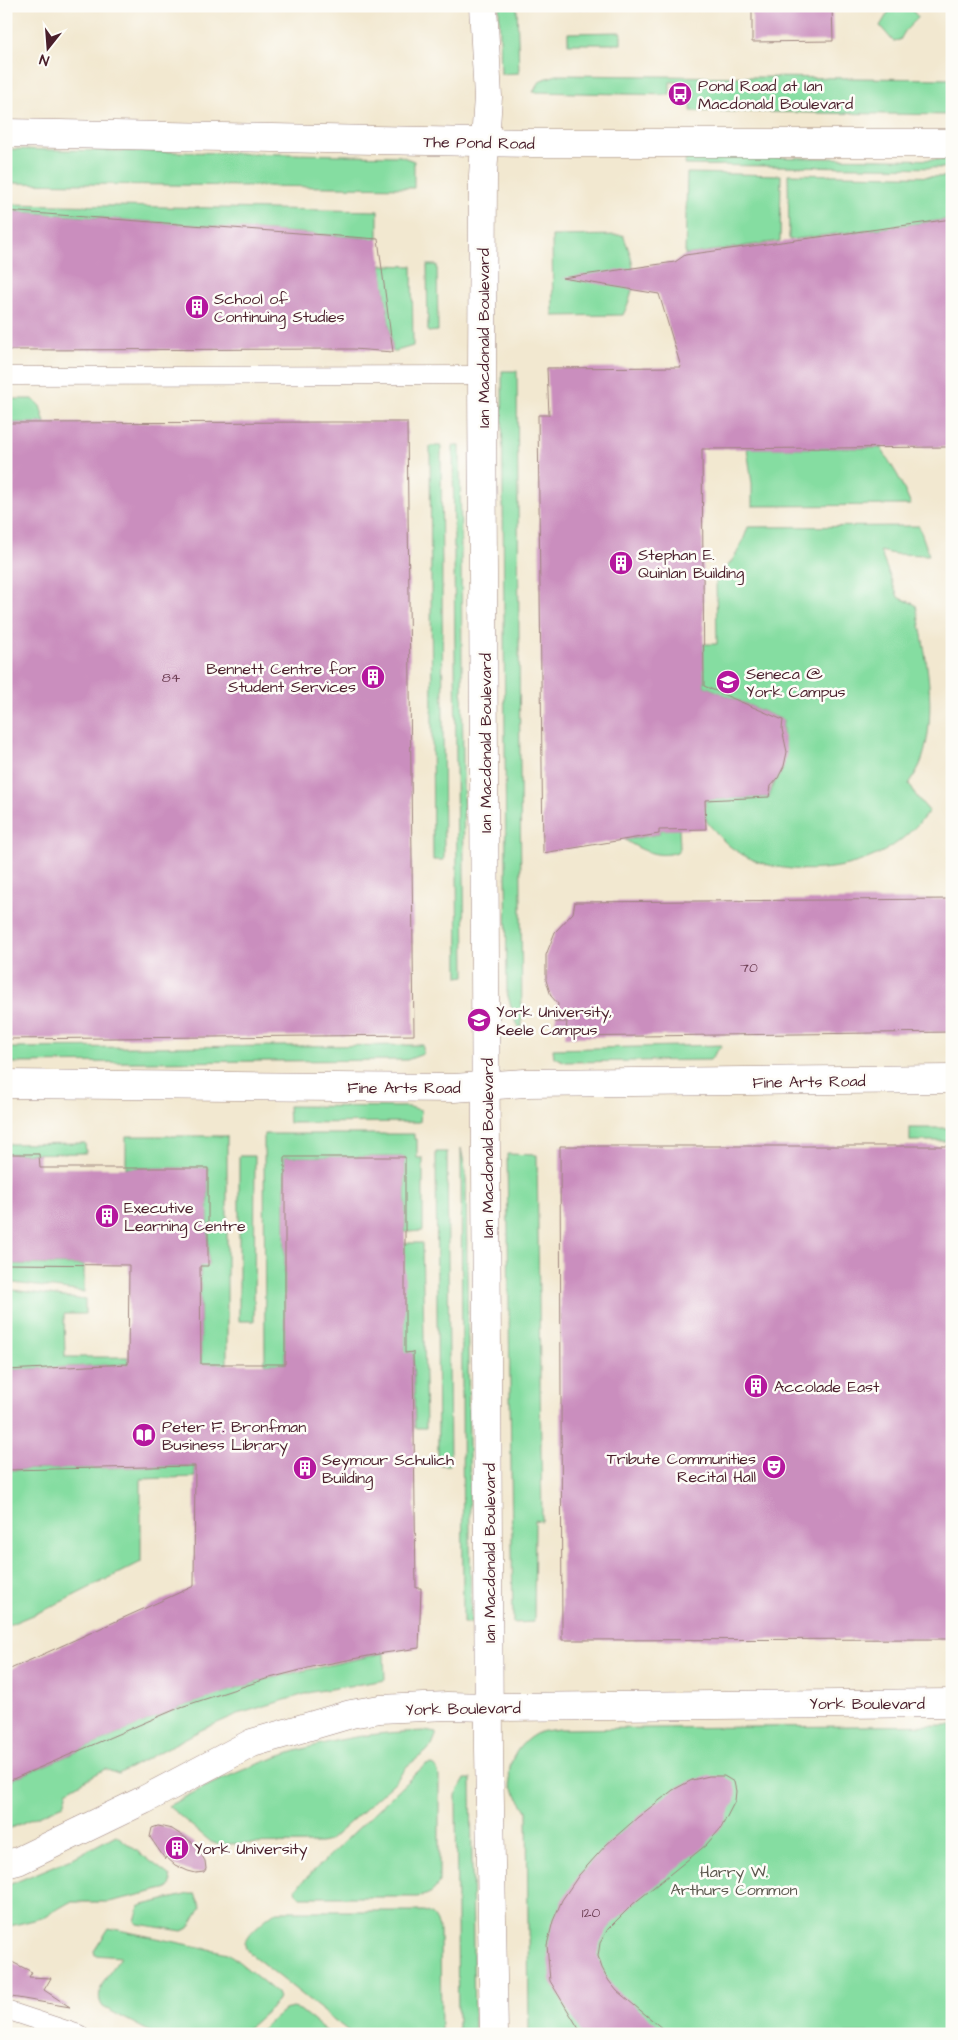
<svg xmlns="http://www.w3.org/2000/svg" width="958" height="2040" viewBox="0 0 958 2040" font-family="'Architects Daughter',sans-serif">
	<rect width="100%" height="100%" fill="#fdfcf7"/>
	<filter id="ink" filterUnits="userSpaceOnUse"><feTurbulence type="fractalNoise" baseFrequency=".02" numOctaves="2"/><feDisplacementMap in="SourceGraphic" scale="10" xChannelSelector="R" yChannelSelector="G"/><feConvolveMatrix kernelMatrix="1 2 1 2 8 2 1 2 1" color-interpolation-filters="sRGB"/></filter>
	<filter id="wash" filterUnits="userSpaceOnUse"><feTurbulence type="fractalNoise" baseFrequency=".0096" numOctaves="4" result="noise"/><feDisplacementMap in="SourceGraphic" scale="20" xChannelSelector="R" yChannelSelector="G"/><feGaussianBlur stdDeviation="1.12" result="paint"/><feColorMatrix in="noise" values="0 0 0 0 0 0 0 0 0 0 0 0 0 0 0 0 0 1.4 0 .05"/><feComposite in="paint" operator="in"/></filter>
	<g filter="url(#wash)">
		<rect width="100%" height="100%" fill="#f2e8d0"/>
		<g fill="#85dda1" stroke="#687e66">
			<path d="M499,6H517L519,73L501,74Z"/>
			<path d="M892,6H910L918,18L905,31L900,40L893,41L880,26Z"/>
			<path d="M621,32V44H568V33Z"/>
			<path d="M557,75L952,79V115L691,111L692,82H670V95L533,92L541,80Z"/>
			<path d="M7,149L400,156L414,161V188L6,183Z"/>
			<path d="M686,156L952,160V168L685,165Z"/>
			<path d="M687,173L781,175L780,241L685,255Z"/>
			<path d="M788,174L952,177V219L789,240Z"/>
			<path d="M6,204L378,211V239L6,211Z"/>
			<path d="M623,235C636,266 638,284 623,315L553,316L552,236Z"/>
			<path d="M381,265L412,266L413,346L393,352Z"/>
			<path d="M427,265H437L438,331L428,332Z"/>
			<path d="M502,371H517L522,1032L515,1020L507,993Z"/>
			<path d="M6,399H33L40,406L45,423H6Z"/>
			<path d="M430,446H441L444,860H433Z"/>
			<path d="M453,446H460L465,976L458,977Z"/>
			<path d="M747,448H881L898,476L911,505L752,506V484Z"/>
			<path d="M919,526L929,555L894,554L880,551L898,597L916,605C926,654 938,711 922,760C919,768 914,776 909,784L917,797L929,811C913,832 892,850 867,859C819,877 748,875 715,831C712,828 707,823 706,819C704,814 705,806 705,800L769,797C771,782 781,778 784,764C788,749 781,735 783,720L704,686L703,644H717L716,578C733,563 741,548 748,527Z"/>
			<path d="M679,829L680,848L677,852C658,859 641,850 625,840L659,834V830Z"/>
			<path d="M423,1045V1054L407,1060L6,1063V1048Z"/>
			<path d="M722,1045L710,1060L565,1062L554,1057L553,1049Z"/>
			<path d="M288,1106L410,1107L421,1110L420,1122L289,1123Z"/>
			<rect x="910" y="1128" width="42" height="13"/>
			<path d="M264,1134H414V1139H417V1158H423V1231L405,1232V1157H285V1364H265Z"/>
			<path d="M126,1136H227V1364H201L200,1266L208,1265V1168H126Z"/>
			<path d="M85,1143L86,1153L6,1154V1144Z"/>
			<path d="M461,1148L466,1174L471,1623H463Z"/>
			<path d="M436,1152H447L450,1465H438Z"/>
			<path d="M507,1154L537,1155L542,1521L535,1520L534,1622L513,1623Z"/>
			<path d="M239,1156H255L254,1321H239Z"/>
			<path d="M404,1243H422L426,1428H415L413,1353H405Z"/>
			<path d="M6,1264L84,1265V1292L6,1282Z"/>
			<path d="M6,1289L85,1300V1314H64L65,1357H128V1364L6,1370Z"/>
			<path d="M195,1466V1477L141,1479V1562L49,1608L6,1626V1470Z"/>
			<path d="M384,1653L385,1680L312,1692L238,1714L199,1731L118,1774L105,1769L68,1790L64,1805L6,1830V1782L181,1707L266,1679Z"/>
			<path d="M952,1725V2034H529L527,1811C522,1801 515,1795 511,1785C504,1764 520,1740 540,1732C546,1730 553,1730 559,1729Z"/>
			<path d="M424,1731L437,1733L432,1745L426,1752L407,1766L396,1781L329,1841L321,1843L216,1844L211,1842L168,1806C233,1771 303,1742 378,1734C393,1732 409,1732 424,1731Z"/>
			<path d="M431,1764L437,1769L439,1776V1882C434,1893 428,1895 417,1897H301L297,1894L296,1889L299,1885L414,1775L425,1765Z"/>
			<path d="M465,1779H471L474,2034H458L456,1795Z"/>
			<path d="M116,1835L170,1876L171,1883L169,1888L109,1902H70L42,1918L6,1927V1886L71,1859Z"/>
			<path d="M189,1894H195L201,1907L189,1928L182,1931L138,1924L135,1921L139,1907L143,1905Z"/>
			<path d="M277,1911H424C434,1914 437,1921 440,1931L441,2034H352L251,1954C248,1951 245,1948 245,1943C246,1934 269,1916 277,1911Z"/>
			<path d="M109,1928L228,1953L277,1993L279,1998L277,2002L241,2034H154L103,2007C91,1992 112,1970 121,1957L95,1955L94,1951Z"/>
			<path d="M293,2008L300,2010L330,2034H256L284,2010Z"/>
		</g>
		<g id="blocks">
			<g fill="#ca8ebe">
				<path d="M555,6H675V8L555,9Z"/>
				<path d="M752,6H832L833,41L752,42Z"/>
				<path d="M6,211L378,239L393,352L353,349L6,350Z"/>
				<path d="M952,219V472L948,447L702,449L704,686L783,720L782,729L787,752L784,766L778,778L771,786L769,797L705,800L706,829L659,830V834L543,853L538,415H549L547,368L681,367L659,294L562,278L675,262L685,255Z"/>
				<path d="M335,422H407L414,1035L6,1039V423Z"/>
				<path d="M952,899V1032L565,1037L567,1022H555L558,1004L551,996L546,980V955L555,932L573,913L575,902Z"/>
				<path d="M560,1146H952V1639L562,1640Z"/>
				<path d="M6,1154H39L40,1168H208V1266H200L201,1364H285V1157H405V1353L413,1352L416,1588H421L419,1648L384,1653L316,1666L266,1679L181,1707L6,1782V1671L194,1586L195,1466L6,1470V1370L128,1364L129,1265L6,1264Z"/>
				<path d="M709,1776H724L734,1782L736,1791L735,1801L721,1828L706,1845L633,1904L608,1929L600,1943L598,1956L602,1968L609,1981L617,1991L669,2034H582L550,1981L547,1945L553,1921L562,1900L579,1875L606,1845L638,1817L673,1790L692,1780Z"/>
				<path d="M158,1826L172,1829L195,1844L205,1861L206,1869L204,1872L196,1873L188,1871L175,1865L166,1857L165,1859L150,1837L152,1828Z"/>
				<path d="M6,1959L32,1972L29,1977L51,1978L44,1990L70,2007L6,1996Z"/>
			</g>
		</g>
	</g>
	<g filter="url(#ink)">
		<use href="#blocks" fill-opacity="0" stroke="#9e847e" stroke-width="1"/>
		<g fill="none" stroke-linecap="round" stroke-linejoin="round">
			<g stroke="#9e847e" stroke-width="19">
				<g id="lane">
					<path d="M6,376L482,375"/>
					<path d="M6,2010L79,2034"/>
				</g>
			</g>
			<g stroke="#9e847e" stroke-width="29">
				<g id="street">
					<path d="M483,6L488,97L485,142"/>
					<path d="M6,1084L454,1088L525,1083L952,1079"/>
					<path d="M490,1707L952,1703"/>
				</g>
			</g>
			<g stroke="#9e847e" stroke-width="29">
				<g id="secondary">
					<path d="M6,133L533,143H952"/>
					<path d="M485,142L483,176L482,375L489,1749L494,2034"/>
					<path d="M6,1864L18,1861L144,1800L252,1743L351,1714L380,1709L447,1706L490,1707"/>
				</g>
			</g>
			<use href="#lane" stroke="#fff" stroke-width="18"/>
			<use href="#street" stroke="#fff" stroke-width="28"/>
			<use href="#secondary" stroke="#fff" stroke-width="28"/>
		</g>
	</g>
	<defs>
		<g id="bus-disc" transform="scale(1.25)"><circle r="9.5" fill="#b5179e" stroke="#fdfcf7"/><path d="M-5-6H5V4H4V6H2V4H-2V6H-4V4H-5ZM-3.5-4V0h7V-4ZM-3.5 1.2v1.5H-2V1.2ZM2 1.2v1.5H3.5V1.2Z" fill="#fff"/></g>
		<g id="building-disc" transform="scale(1.25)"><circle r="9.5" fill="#b5179e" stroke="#fdfcf7"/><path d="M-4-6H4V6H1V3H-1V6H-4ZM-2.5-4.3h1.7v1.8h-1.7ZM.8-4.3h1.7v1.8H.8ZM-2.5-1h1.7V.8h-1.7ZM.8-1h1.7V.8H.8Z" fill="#fff"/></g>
		<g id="university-disc" transform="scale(1.25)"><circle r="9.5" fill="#b5179e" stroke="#fdfcf7"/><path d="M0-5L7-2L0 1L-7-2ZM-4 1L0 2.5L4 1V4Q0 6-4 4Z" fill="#fff"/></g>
		<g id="library-disc" transform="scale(1.25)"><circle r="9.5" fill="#b5179e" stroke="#fdfcf7"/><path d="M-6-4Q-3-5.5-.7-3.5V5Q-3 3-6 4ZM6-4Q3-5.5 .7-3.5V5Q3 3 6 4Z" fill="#fff"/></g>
		<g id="theatre-disc" transform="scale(1.25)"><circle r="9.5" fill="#b5179e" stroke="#fdfcf7"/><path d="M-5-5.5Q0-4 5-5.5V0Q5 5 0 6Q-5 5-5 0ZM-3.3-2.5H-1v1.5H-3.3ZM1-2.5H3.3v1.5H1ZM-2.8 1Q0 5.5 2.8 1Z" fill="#fff"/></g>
	</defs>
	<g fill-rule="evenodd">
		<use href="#bus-disc" x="680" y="94"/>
		<use href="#building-disc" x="197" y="307"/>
		<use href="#building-disc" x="621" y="563"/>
		<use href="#building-disc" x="373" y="677"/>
		<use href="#university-disc" x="728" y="682"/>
		<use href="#university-disc" x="479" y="1020"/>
		<use href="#building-disc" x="107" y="1216"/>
		<use href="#building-disc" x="756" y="1386"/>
		<use href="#library-disc" x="144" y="1435"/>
		<use href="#theatre-disc" x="774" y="1467"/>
		<use href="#building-disc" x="305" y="1468"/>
		<use href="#building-disc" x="177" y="1848"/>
	</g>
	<g text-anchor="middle" stroke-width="5" stroke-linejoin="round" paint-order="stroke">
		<g font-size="14" fill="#6a3b50">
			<text x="171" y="682">84</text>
			<text x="749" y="972">70</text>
			<text x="591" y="1917">120</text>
		</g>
		<g font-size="16" fill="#4a1f2b" stroke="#fdfcf7" text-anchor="start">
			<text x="698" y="91">Pond Road at Ian<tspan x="698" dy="18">Macdonald Boulevard</tspan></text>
			<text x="214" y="304">School of<tspan x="214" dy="18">Continuing Studies</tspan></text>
			<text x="638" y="560">Stephan E.<tspan x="638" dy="18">Quinlan Building</tspan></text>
			<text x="356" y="674" text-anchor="end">Bennett Centre for<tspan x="356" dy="18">Student Services</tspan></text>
			<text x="746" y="679">Seneca @<tspan x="746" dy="18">York Campus</tspan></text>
			<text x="496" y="1017">York University,<tspan x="496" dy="18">Keele Campus</tspan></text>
			<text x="124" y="1213">Executive<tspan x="124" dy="18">Learning Centre</tspan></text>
			<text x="774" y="1392">Accolade East</text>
			<text x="162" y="1432">Peter F. Bronfman<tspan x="162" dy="18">Business Library</tspan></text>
			<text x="756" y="1464" text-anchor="end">Tribute Communities<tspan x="756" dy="18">Recital Hall</tspan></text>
			<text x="322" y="1465">Seymour Schulich<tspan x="322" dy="18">Building</tspan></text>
			<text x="194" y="1854">York University</text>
		</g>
		<g font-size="16" fill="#4a1f2b" stroke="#fdfcf7">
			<text transform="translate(479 142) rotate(1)" y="6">The Pond Road</text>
			<text transform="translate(483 338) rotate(-90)" y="6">Ian Macdonald Boulevard</text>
			<text transform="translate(485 743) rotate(-90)" y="6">Ian Macdonald Boulevard</text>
			<text transform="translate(809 1081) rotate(-1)" y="6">Fine Arts Road</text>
			<text x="404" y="1093">Fine Arts Road</text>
			<text transform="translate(487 1148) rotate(-90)" y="6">Ian Macdonald Boulevard</text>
			<text transform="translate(489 1553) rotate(-90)" y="6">Ian Macdonald Boulevard</text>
			<text x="867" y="1709">York Boulevard</text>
			<text transform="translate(463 1708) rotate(-1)" y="6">York Boulevard</text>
		</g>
		<g font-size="16" fill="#5c584e" stroke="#fdfcf7">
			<text x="734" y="1877">Harry W.<tspan x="734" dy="18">Arthurs Common</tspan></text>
		</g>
	</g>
	<rect width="958" height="2040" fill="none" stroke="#fdfcf7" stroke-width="25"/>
	<g transform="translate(48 48) rotate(197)" stroke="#fdfcf7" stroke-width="4" paint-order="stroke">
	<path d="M0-4L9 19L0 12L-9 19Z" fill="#4a1f2b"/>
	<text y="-8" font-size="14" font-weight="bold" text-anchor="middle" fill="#4a1f2b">N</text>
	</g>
</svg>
